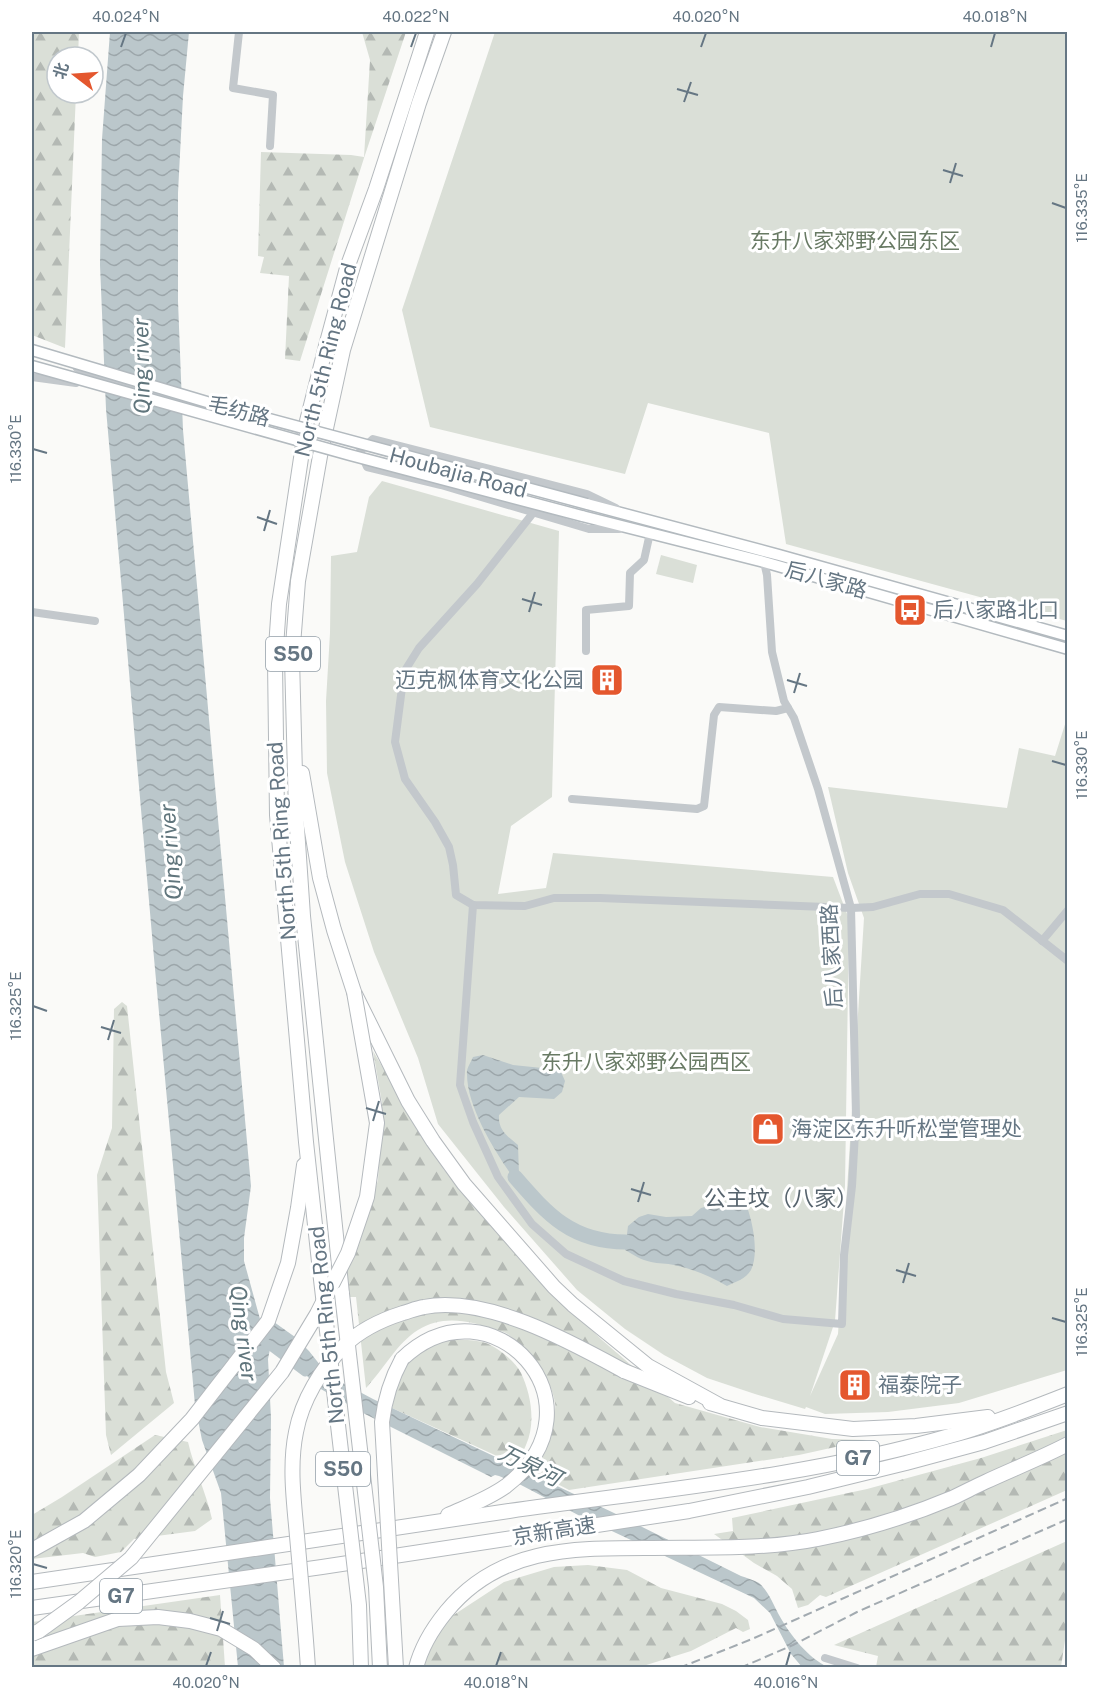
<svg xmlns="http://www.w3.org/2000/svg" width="1099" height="1699" viewBox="0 0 1099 1699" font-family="'Public Sans','Noto Sans SC',sans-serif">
	<defs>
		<pattern id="forest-firs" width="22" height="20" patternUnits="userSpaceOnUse" patternTransform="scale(1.5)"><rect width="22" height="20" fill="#dadfd7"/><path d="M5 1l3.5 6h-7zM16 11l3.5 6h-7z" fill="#b4b9b4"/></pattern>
		<pattern id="water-waves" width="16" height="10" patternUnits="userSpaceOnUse" patternTransform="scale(1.5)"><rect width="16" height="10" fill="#bbc7cb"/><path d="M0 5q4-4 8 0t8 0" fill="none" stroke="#9ca6aa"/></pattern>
	</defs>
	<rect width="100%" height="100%" fill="#fafaf8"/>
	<g fill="url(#forest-firs)">
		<path d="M32,32H79L78,57H57V93H76L65,348L32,335Z"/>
		<path d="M362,32H406L364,158L300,361L285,359L289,276L260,273L264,257L258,256L261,152L351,155L364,157L370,60Z"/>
		<path d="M122,1002L127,1006L166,1372L174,1403L111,1455L106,1435L97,1175L112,1128L114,1009Z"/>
		<path d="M373,1051L444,1170L532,1271L602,1340L675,1403L760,1427L832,1439L867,1440L799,1455L569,1490L528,1469C542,1452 551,1440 554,1417C554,1413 556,1407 555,1403C552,1378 527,1347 506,1333C502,1331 497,1330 493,1329C469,1320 441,1315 418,1330C397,1343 383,1370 366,1388L356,1297H349L346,1270L361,1234L378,1180L382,1103Z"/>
		<path d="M449,1340C461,1340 474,1339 486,1343C498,1348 515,1361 521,1373C531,1394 536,1423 526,1445C523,1453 518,1458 512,1463L392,1408C397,1384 403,1360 426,1347C432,1343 442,1342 449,1340Z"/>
		<path d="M1067,1430V1490L826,1597L820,1595L808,1605L798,1608L792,1589L777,1576L754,1563L714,1534L733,1531L732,1518L867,1489L981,1458Z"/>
		<path d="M155,1435L188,1442C194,1468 206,1492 212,1519L195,1531L134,1539L121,1552L95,1557L83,1553L32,1559V1515L62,1497Z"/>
		<path d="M1067,1541V1627L1061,1667H876L878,1656L834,1645Z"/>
		<path d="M588,1565L627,1570L661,1588L722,1604L736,1611L748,1620L750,1629L743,1632L736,1628L691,1651L640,1667L422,1668L423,1662L446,1620L504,1582L554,1567Z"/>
		<path d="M220,1595L225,1667L32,1668V1622Z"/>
	</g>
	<g fill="#dadfd7">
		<path d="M495,32H1067V621L786,544L769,433L648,403L625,474L430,427L402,310Z"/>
		<path d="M382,481L559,531L552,797L511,826L498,894L546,888L553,853L833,877L849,919L845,1186L835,1321L810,1396L838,1334L864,918L848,873L828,787L1007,808L1019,748L1055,756L1067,718V1370L959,1403L888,1412L825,1414L806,1407L805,1409L755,1394L707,1378L664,1355L625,1329L577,1290L504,1207L438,1124L418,1058L374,952L345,862L327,773L326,701L330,633L331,556L357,552L369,497Z"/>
		<path d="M661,555L697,565L693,583L656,574Z"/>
	</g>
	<g fill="url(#water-waves)">
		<path d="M110,32H189L183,96L178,193V301L183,430L251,1186L244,1238V1261L260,1319L274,1322L295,1337L309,1351L328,1375L373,1399L614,1513L741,1576C747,1578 754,1580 759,1583C769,1592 773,1604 779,1615C790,1635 808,1658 828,1667H802L791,1654L770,1613L754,1598L580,1516L521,1485L499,1476L495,1475L491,1477L365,1414L319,1388L277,1346L271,1344L268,1359L271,1418L270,1498L284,1667H238L221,1493L202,1440L195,1405L154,958L106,409L100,265L102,139Z"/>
		<path d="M483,1055L513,1065L552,1069L561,1072L565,1081L562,1092L554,1099L519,1097L499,1115C498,1130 507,1136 518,1145L519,1174L515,1177L510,1173C493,1148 467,1106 467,1074C466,1069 471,1062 473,1057Z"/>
		<path d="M722,1202L736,1203L747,1207C753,1223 759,1254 751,1270C746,1279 735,1282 727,1286C710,1276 693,1269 674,1265C667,1263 658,1264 651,1262C641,1260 634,1255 625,1250L628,1226L639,1217L648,1214L666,1217L692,1216L701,1208Z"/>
	</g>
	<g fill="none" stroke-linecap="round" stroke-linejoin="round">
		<path stroke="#bbc7cb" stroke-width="9" d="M261,1339L305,1372"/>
		<path stroke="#bbc7cb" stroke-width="15" d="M515,1177C548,1215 572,1242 626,1242"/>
		<g stroke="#b3babf" stroke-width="13">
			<g id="secondary">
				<path d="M587,504L779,555L1068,636"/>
				<path d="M582,516L764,562L1068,649"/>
			</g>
		</g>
		<g stroke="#b4b9bd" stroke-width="16">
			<g id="highway">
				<path d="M302,773L320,878L334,930L354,992L408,1101L433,1141L464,1184L554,1287L573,1305L648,1366L719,1405"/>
				<path d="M320,1271L306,1142L277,815L275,662L279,604L306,425L326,346L347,268L376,189L427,32"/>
				<path d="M342,1294L303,916L296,813L292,658L298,581L320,456L343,350L419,103L444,32"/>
				<path d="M402,1359C491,1274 611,1405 506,1486C488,1499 468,1506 448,1515"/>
				<path d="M624,1371L689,1397"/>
				<path d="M710,1403L762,1418L853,1429L916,1426L988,1417"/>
				<path d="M32,1550L84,1521L139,1475L192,1419L268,1321L288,1263L298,1208L304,1165"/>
				<path d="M32,1582C191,1559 349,1534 509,1511C657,1490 808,1477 953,1435C992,1424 1030,1409 1068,1394"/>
				<path d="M32,1608L322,1567L689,1511L808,1487L906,1463L984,1442L1068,1413"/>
				<path d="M32,1649L118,1619L158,1617L190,1621L221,1629L254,1649L274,1668"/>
				<path d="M416,1668C421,1648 433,1628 446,1612C498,1548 570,1548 645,1548C701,1547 764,1550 818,1539C864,1530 909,1516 952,1498C963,1493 974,1487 985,1482C1013,1469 1041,1458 1068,1444"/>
			</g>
		</g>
		<g stroke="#c3c8cc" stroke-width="8">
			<path d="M239,32L233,88L273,95L270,146"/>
			<path d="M77,368L87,372L213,410"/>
			<path d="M32,377L76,383"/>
			<path d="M616,508L587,494L373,439L360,451L367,467L441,485L589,529H619"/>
			<path d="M533,513L477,584L419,648L404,672L395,742L405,779L435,822L449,847L453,865L456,895L473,905L525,906L554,898H600L851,908L873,907L920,894H949L1003,910L1068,961"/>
			<path d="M32,612L95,621"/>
			<path d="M586,651V610L629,606L630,573L644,560L650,533"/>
			<path d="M572,799L697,809L704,806L714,715L719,707L776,711L788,708"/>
			<path d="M473,905L460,1085L473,1122L498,1177L532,1224L566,1254L624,1281L676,1294L734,1305L783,1319L842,1324L844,1255L852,1186L856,1115L851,908L818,789L794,718L784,701L772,652L767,575L764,562"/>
			<path d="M1042,941L1068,910"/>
			<path d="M825,1658L857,1668"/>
		</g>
		<use href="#secondary" stroke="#fff" stroke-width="10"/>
		<use href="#highway" stroke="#fff" stroke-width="14"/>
		<g stroke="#a2aab0" stroke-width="2" stroke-dasharray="9 4.5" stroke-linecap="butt">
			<path d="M679,1668L752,1639L1068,1498"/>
			<path d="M740,1668L793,1645L857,1612L1068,1519"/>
		</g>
		<g stroke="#b3babf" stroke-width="13" stroke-linecap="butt">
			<g id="secondary-bridge">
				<path d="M32,350L217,405L587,504"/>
				<path d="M32,366L350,455L582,516"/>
			</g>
		</g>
		<g stroke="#b4b9bd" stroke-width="16" stroke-linecap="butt">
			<g id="highway-bridge">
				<path d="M320,1271L359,1605L361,1668"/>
				<path d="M342,1294L376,1587L380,1668"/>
				<path d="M32,1634L39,1631L79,1602L131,1558L282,1372L317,1314L348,1253L367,1197L377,1123L354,992"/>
				<path d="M308,1668C305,1624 301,1580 297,1536C294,1502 289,1466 296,1432C302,1400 321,1369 344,1346C360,1330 381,1320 403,1313C410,1311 417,1308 424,1307C487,1295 571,1342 624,1371"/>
				<path d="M396,1668L382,1422C385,1398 391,1379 402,1359"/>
			</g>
		</g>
		<use href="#secondary-bridge" stroke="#fff" stroke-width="10"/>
		<use href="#highway-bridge" stroke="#fff" stroke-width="14"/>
	</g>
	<path fill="none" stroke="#657683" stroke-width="2" d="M121,47L126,33M411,47L416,33M701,47L706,33M991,47L995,33M677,89L698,95M684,102L691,82M943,170L963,176M950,183L956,163M1052,203L1066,208M33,449L47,453M257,517L277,524M264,531L270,510M522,599L542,605M529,612L535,592M787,680L807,686M794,693L800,673M1052,761L1066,765M33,1006L47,1011M101,1027L121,1033M108,1040L114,1020M366,1108L386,1114M373,1121L379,1101M631,1189L651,1195M638,1202L644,1182M896,1270L916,1276M903,1283L909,1263M1052,1318L1066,1322M33,1564L47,1568M210,1618L230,1624M217,1631L223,1611M206,1666L211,1652M496,1666L501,1652M786,1666L790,1652"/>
	<defs>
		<g id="bus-square" transform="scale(1.725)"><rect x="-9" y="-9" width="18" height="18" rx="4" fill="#e4572e" stroke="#fff"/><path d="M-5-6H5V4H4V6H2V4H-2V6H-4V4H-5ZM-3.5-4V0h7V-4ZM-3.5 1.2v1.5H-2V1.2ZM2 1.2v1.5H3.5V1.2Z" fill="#fff"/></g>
		<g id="building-square" transform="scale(1.725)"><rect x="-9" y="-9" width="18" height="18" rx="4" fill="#e4572e" stroke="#fff"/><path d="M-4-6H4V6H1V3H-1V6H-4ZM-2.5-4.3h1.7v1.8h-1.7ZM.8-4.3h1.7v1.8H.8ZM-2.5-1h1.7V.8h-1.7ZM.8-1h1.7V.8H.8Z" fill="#fff"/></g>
		<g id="shop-square" transform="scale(1.725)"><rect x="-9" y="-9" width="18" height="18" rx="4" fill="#e4572e" stroke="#fff"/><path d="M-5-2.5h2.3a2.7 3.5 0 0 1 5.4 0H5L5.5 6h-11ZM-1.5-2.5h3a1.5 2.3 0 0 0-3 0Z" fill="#fff"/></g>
	</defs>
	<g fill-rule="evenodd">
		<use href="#bus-square" x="910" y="610"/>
		<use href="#building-square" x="607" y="680"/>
		<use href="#shop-square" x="768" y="1129"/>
		<use href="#building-square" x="855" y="1385"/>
	</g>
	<g text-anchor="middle" stroke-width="6" stroke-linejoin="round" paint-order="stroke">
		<g fill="#fff" stroke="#939fa8" stroke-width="1.5">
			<rect x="266" y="637" width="54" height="34" rx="4.5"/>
			<rect x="837" y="1441" width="42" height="34" rx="4.5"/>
			<rect x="316" y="1452" width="54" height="34" rx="4.5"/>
			<rect x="100" y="1579" width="42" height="34" rx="4.5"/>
		</g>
		<g font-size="20" font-weight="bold" fill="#657683">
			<text x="293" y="661">S50</text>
			<text x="858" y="1465">G7</text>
			<text x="343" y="1476">S50</text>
			<text x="121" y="1603">G7</text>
		</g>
		<g font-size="21" fill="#687a64" stroke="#fff">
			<text x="855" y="248">东升八家郊野公园东区</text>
			<text x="646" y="1069">东升八家郊野公园西区</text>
		</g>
		<g font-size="21" fill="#657683" stroke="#fff">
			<text transform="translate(326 360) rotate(-76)" y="7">North 5th Ring Road</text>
			<text transform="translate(239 411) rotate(15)" y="7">毛纺路</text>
			<text transform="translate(458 473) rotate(15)" y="7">Houbajia Road</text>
			<text transform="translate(826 580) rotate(16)" y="7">后八家路</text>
			<text transform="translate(282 841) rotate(-94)" y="7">North 5th Ring Road</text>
			<text transform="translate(832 956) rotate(-93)" y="7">后八家西路</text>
			<text transform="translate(327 1325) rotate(-96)" y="7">North 5th Ring Road</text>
			<text transform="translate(554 1531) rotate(-9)" y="7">京新高速</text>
		</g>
		<g font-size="21" fill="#657683" stroke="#fff" text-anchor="start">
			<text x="933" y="617">后八家路北口</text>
			<text x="584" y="687" text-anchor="end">迈克枫体育文化公园</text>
			<text x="791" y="1136">海淀区东升听松堂管理处</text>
			<text x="878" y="1392">福泰院子</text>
		</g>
		<g font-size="22" font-style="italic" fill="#60757c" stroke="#fff">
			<text transform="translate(141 366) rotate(-91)" y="8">Qing river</text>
			<text transform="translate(170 852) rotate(-94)" y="8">Qing river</text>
			<text transform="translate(244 1333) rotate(83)" y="8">Qing river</text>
			<text transform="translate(530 1465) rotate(26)" y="8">万泉河</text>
		</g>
		<g font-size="22" fill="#57646e" stroke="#fff">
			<text x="781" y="1206">公主坟（八家）</text>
		</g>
	</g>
	<rect width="1099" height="1699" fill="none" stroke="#ffffff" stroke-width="66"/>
	<g transform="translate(75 75) rotate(287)"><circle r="28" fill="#ffffff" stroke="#c1c8cd" stroke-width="1.5"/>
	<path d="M0-4.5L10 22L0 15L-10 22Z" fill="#e4572e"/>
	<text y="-9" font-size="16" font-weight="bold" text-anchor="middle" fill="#657683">北</text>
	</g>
	<rect x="33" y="33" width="1033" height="1633" fill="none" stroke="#657683" stroke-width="2"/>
	<g font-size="15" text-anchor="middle" fill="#657683">
		<text x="126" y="22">40.024°N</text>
		<text x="416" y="22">40.022°N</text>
		<text x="706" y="22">40.020°N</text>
		<text x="995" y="22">40.018°N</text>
		<text transform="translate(1082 208) rotate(-90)" y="5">116.335°E</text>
		<text transform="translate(16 449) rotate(-90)" y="5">116.330°E</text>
		<text transform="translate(1082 765) rotate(-90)" y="5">116.330°E</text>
		<text transform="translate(16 1006) rotate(-90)" y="5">116.325°E</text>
		<text transform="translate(1082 1322) rotate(-90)" y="5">116.325°E</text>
		<text transform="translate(16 1564) rotate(-90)" y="5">116.320°E</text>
		<text x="206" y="1688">40.020°N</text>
		<text x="496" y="1688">40.018°N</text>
		<text x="786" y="1688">40.016°N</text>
	</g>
</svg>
